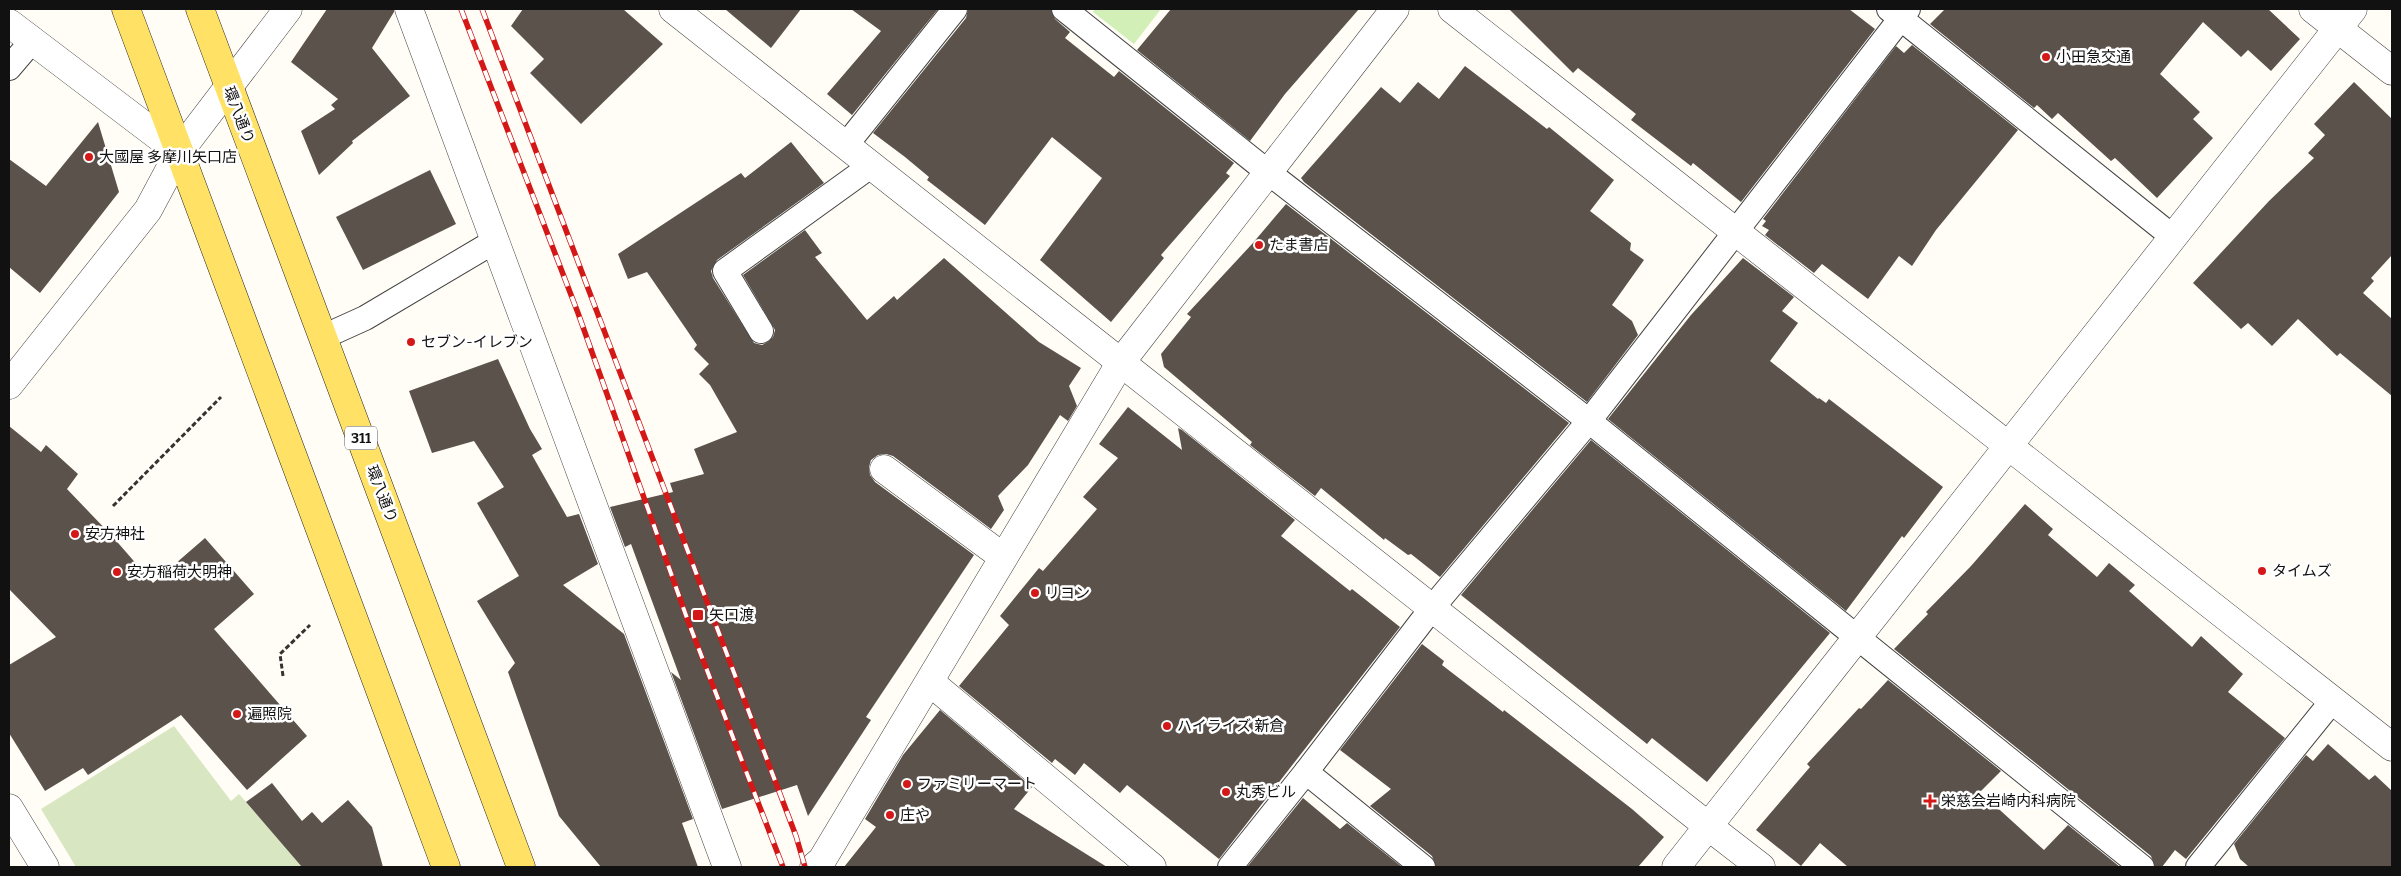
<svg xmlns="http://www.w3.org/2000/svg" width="2401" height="876" viewBox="0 0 2401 876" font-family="Bitter,'Noto Sans JP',serif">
	<rect width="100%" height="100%" fill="#fffdf5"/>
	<path fill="#d2efb8" d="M1095,9H1161L1134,44L1093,12Z"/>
	<path fill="#d8e6c1" d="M174,726L231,801L239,794L303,867H76L41,809Z"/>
	<g fill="#5b524c">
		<path d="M327,9H394V12L372,48L410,96L352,141L353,143L319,175L301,131L335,109L331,105L338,99L291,62Z"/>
		<path d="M523,9H623L663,44L581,124L530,73L544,59L511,26Z"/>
		<path d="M725,9H801L771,48Z"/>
		<path d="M851,9H938L852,115L827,94L881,31Z"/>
		<path d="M968,9H1051L1055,19L1070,32L1065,38L1114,77L1119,71L1234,163L1226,173L1230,176L1161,255L1164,258L1111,322L1040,260L1102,178L1052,137L985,225L927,180L929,177L905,157L873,133L966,18Z"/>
		<path d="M1171,9H1359L1285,94L1250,141L1137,50Z"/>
		<path d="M1509,9H1849L1875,29L1741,202L1693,163L1691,166L1631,120L1636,114L1578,68L1573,73Z"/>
		<path d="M1945,9H2268L2300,39L2271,71L2248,50L2241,57L2203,22L2160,74L2200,112L2193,119L2213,138L2157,198L2115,158L2111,161L2058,113L2052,119L2037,105L2034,108L1930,24Z"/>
		<path d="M1912,45L2018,130L1936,230L1912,266L1899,256L1868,299L1822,264L1814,273L1765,235L1769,230L1762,226L1766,221L1763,219L1896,46L1904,53Z"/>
		<path d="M1465,66L1547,129L1549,127L1614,180L1590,211L1631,243L1630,250L1644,260L1612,305L1632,321L1638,335L1587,402L1304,182L1301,178L1381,87L1400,103L1418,82L1439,99Z"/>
		<path d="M2354,82L2392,119V255L2371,278L2374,281L2363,293L2392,319V396L2340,353L2337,356L2298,319L2272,346L2248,323L2241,329L2193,283L2269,201L2314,158L2308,153L2325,135L2314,124Z"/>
		<path d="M98,122L119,192L40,293L9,267V159L46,186Z"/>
		<path d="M791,142L824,183L717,260L711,271L713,278L754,343L762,345L768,342L773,337L775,330L743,275L805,230L822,253L815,257L867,320L894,296L897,300L944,258L1039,342L1081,368L1069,386L1077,406L1068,421L1060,415L1028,465L998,496L1004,510L991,529L893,456L886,454L878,455L871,460L869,467L870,475L875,482L974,555L866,717L871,720L808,816L797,785L722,809L671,672L681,680L631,544L625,547L610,507L673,492L670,483L704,474L694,449L737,432L710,385L699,374L709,364L694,349L697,345L647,272L628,279L618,254L741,173L745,178Z"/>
		<path d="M430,170L456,224L363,270L336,217Z"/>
		<path d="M1286,204L1569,423L1440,577L1411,554L1408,555L1385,538L1384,540L1321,488L1315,496L1250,445L1252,442L1164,367L1161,354L1191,317L1187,314L1252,244Z"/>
		<path d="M1743,258L1794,297L1782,311L1798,323L1770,361L1818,399L1819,398L1826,403L1829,399L1943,487L1904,538L1902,536L1846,611L1608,419L1691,315Z"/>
		<path d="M498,359L530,429L542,449L532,455L567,517L579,514L598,564L563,585L624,634L693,819L682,823L698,867H601L559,816L508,672L515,663L477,601L519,576L477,503L504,487L474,441L432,453L409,391Z"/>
		<path d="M1128,407L1182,450L1178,428L1182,430L1295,520L1281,536L1350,591L1352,589L1400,627L1219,859L1127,785L1120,793L1084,763L1075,775L1055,759L1052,763L959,686L1009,625L1000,616L1039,568L1043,571L1097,509L1083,497L1118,458L1099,444Z"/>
		<path d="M9,426L41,452L46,445L78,474L67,489L112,536L153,583L205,538L254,594L214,629L307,736L247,790L181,715L88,775L83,768L45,791L9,733V665L56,637L9,589Z"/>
		<path d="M1591,440L1830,633L1707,782L1652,738L1647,744L1461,595Z"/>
		<path d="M2025,504L2053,529L2048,535L2097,577L2109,563L2135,585L2129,591L2192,647L2201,636L2243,674L2228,692L2285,738L2186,859L2175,850L2162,867H2155L2151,856L1894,649L1928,614L1926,612L1971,566Z"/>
		<path d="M1422,644L1444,661L1442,665L1503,712L1504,710L1632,809L1664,837L1638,867H1436L1432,856L1370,806L1391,789L1340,750Z"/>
		<path d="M1888,680L2001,771L1980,792L2044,850L2068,825L2120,867H1848L1820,843L1801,866L1756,830L1810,767L1807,764L1859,708L1861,709Z"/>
		<path d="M940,710L1032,787L1014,809L1107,867H844L876,827L865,819L903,755Z"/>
		<path d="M2328,744L2369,780L2375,775L2392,791V867H2249L2240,859L2234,844L2306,755L2313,761Z"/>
		<path d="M272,783L302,821L312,812L322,823L348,800L372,827L383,867H302L246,802Z"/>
		<path d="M1303,798L1340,829L1347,823L1402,867H1247Z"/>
	</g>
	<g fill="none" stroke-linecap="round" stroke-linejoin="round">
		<g stroke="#444" stroke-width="26">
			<g id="service">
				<path d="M1064,9L1269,173L1589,421L2142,867"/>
				<path d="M1889,9L2173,237"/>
				<path d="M9,68L32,41"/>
				<path d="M846,145L955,9"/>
				<path d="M761,331L725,271L872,165"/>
				<path d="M323,337L365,318L495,241"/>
				<path d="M1230,867L1306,772"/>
				<path d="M1423,867L1306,772L1432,608L1589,421L1908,9"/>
				<path d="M2198,867L2333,700"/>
			</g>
		</g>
		<g stroke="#444" stroke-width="29">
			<g id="minor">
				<path d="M409,9L727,867"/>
				<path d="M673,9L1708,826"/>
				<path d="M2313,9L2392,71"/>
				<path d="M9,23L179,152"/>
				<path d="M9,385L148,210L179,152L288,9"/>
				<path d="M884,469L1003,557"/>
				<path d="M814,867L822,860L834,840L1121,362L1395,9"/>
				<path d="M1676,867L2353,9"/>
			</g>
		</g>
		<g stroke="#444" stroke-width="29">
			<g id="tertiary">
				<path d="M1452,9L2392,747"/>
				<path d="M930,682L1152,867"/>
				<path d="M9,808L45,867"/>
				<path d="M1708,826L1761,867"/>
			</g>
		</g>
		<g stroke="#222" stroke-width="29">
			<g id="primary">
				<path d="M126,9L446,867"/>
				<path d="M200,9L521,867"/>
			</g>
		</g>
		<g stroke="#333" stroke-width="3" stroke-dasharray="5 2.5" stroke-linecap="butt">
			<path d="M113,506L221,397"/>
			<path d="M283,676L280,654L310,625"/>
		</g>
		<use href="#service" stroke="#fff" stroke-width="24"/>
		<use href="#minor" stroke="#fff" stroke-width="28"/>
		<use href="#tertiary" stroke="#fff" stroke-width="28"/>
		<use href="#primary" stroke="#ffe265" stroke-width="28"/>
		<g stroke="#d31817" stroke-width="5.5">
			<g id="rail">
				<path d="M461,9L578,313L688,621L783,867"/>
				<path d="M482,9L796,836L805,867"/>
			</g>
		</g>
		<use href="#rail" stroke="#fff" stroke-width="4" stroke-dasharray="11" stroke-linecap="butt"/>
	</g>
	<g fill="#d31817" stroke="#fff" stroke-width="2">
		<circle cx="2046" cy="57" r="5"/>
		<circle cx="89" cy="157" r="5"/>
		<circle cx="1259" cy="245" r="5"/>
		<circle cx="411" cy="342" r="5"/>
		<circle cx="75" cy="534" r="5"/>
		<circle cx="2262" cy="571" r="5"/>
		<circle cx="117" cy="572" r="5"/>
		<circle cx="1035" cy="593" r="5"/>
		<rect x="692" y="609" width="12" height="12" rx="2.5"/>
		<circle cx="237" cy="714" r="5"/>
		<circle cx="1167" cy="726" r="5"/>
		<circle cx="907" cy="784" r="5"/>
		<circle cx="1226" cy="792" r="5"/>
		<path d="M1927.5 793.5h5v5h5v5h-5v5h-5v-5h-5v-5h5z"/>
		<circle cx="890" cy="815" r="5"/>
	</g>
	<g text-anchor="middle" stroke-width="5" stroke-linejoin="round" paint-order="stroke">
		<rect fill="#fff" stroke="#585858" stroke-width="1" x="345" y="426.5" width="32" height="23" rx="4"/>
		<g font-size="14" font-weight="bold" fill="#111">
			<text x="361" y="443">311</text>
		</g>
		<g font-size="15" fill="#111" stroke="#fff" text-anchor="start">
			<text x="2056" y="62">小田急交通</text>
			<text x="99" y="162">大國屋 多摩川矢口店</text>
			<text x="1269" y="250">たま書店</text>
			<text x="421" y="347">セブン-イレブン</text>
			<text x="85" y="539">安方神社</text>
			<text x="2272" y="576">タイムズ</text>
			<text x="127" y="577">安方稲荷大明神</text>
			<text x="1045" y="598">リヨン</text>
			<text x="709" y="620">矢口渡</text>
			<text x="247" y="719">遍照院</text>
			<text x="1177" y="731">ハイライズ 新倉</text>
			<text x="917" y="789">ファミリーマート</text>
			<text x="1236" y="797">丸秀ビル</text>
			<text x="1941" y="806">栄慈会岩崎内科病院</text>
			<text x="900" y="820">庄や</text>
		</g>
		<g font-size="15" fill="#111" stroke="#fff">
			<text transform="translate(239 115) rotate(69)" y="5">環八通り</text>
			<text transform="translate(382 494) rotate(69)" y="5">環八通り</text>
		</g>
	</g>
	<rect width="2401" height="876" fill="none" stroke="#111111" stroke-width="20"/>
</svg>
